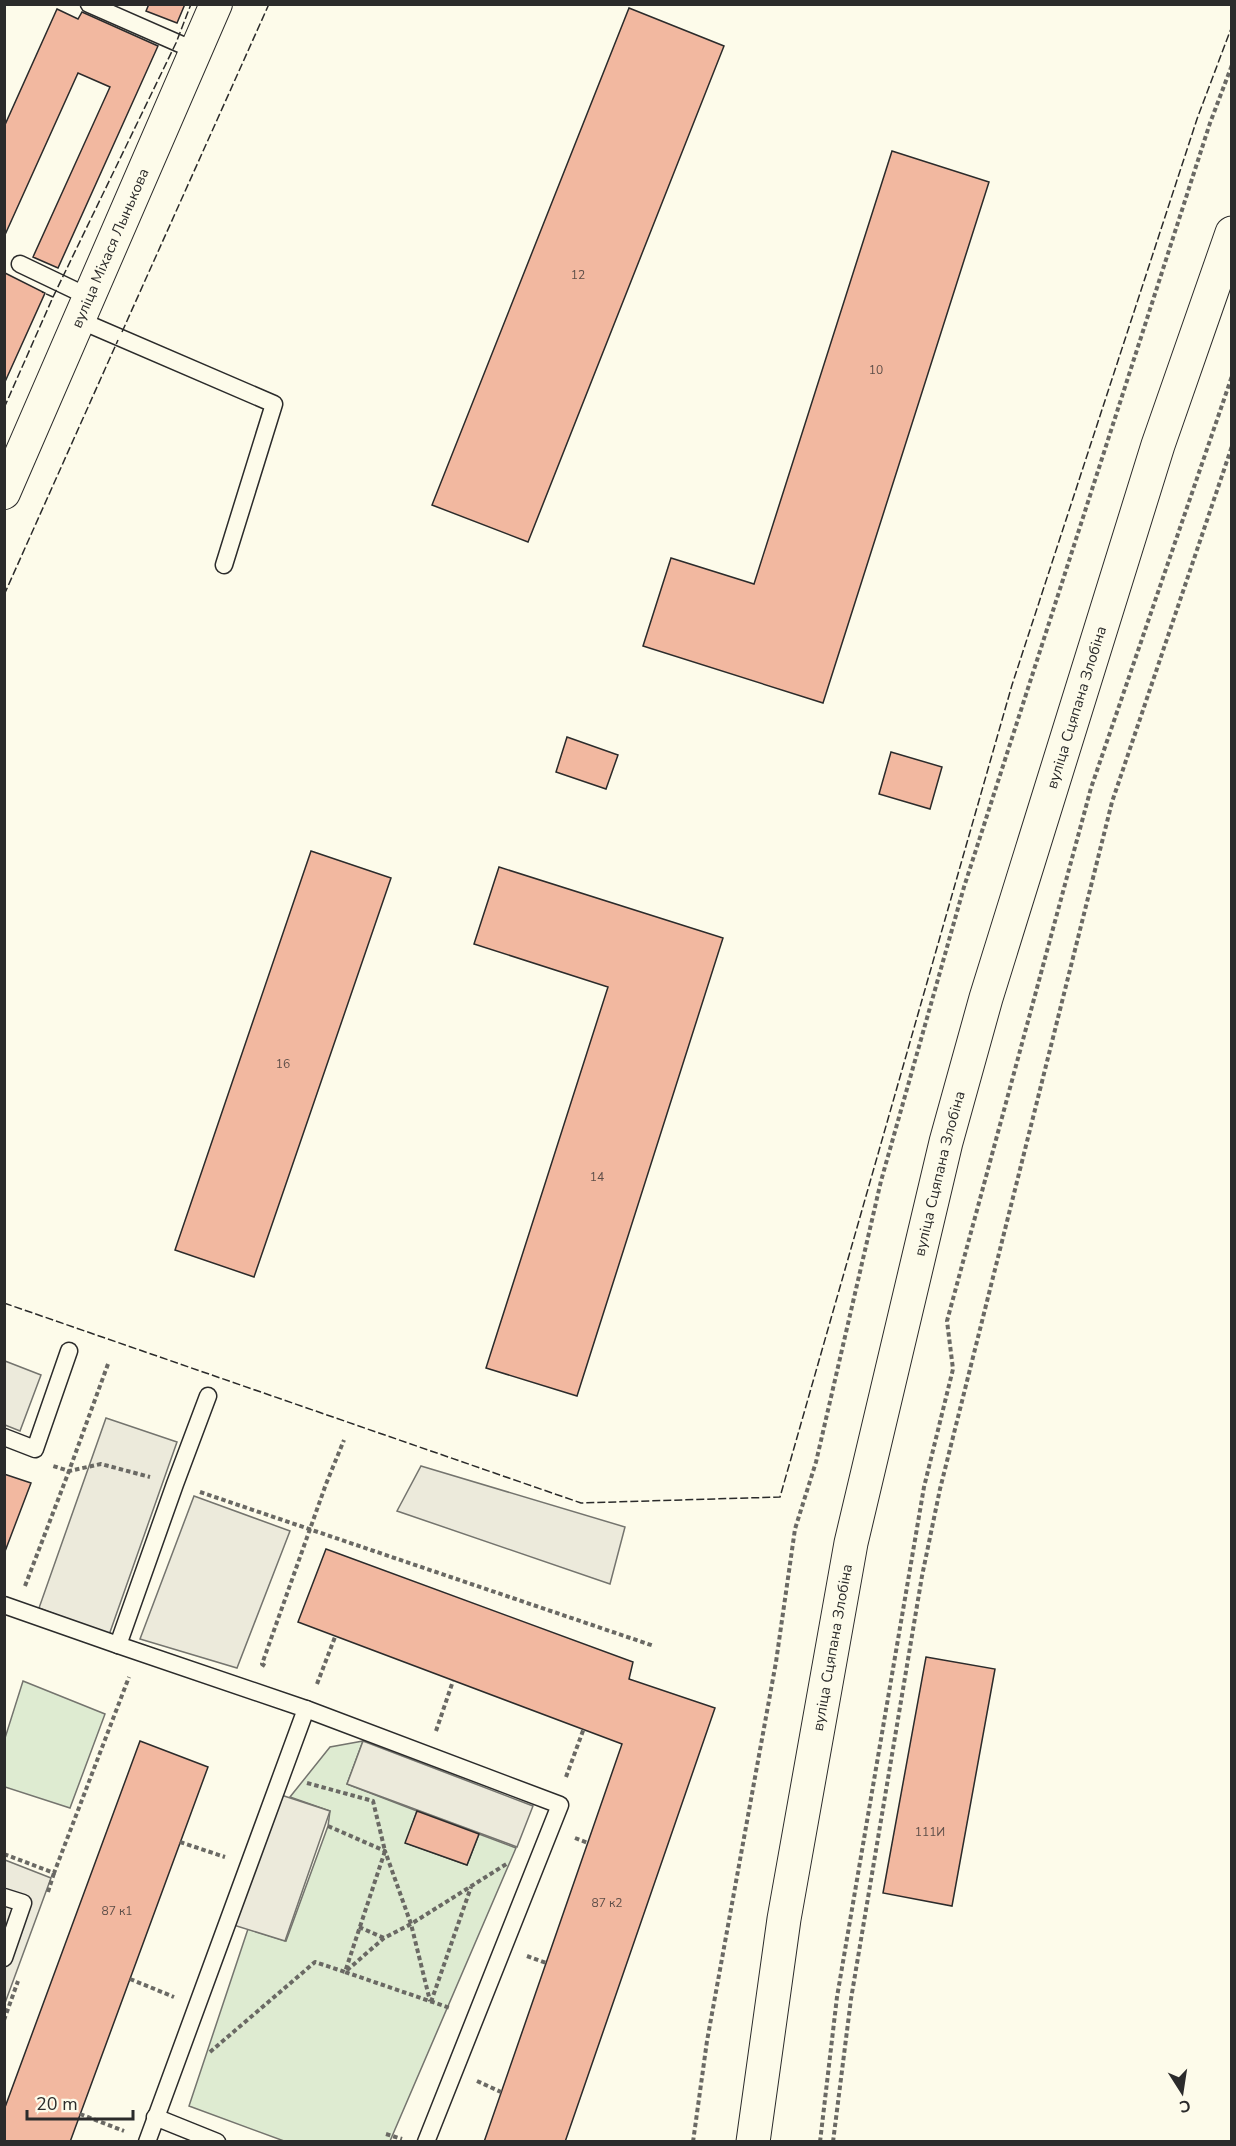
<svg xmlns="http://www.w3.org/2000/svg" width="1236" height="2146" viewBox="0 0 1236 2146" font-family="'Nunito Sans',sans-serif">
	<rect width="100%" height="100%" fill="#fdfbea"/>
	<g fill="#deebd1" stroke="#74746e" stroke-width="1.5">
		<path d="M23,1681L105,1714L70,1808L5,1787V1738Z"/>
		<path d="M363,1741L347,1784L417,1811L406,1843L467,1865L479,1834L516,1848L390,2141H284L189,2106L248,1929L286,1941L328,1826L330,1811L290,1797L330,1747Z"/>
	</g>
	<g fill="#eceadb" stroke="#74746e" stroke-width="1.5">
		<path d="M5,1361L41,1375L20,1431L5,1425Z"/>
		<path d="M106,1418L177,1442L109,1635L39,1608Z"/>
		<path d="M421,1466L625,1527L610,1584L397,1511Z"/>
		<path d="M194,1496L290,1531L237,1668L140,1639Z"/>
		<path d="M363,1741L533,1806L517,1847L347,1784Z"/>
		<path d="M275,1793L330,1811L285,1941L227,1923Z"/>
		<path d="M5,1860L51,1878L5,2003Z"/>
	</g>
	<g fill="#f2b8a0" stroke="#2b2b2b" stroke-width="1.5">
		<path d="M149,4H185L177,23L146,11Z"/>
		<path d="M629,8L724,46L528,542L432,505Z"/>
		<path d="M57,9L78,19L82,12L158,46L58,268L33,257L110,87L78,73L4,237V127Z"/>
		<path d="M892,151L989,182L823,703L643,646L671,558L754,584Z"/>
		<path d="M5,273L45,293L4,384V274Z"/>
		<path d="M567,737L618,755L606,789L556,772Z"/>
		<path d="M891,752L942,767L930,809L879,794Z"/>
		<path d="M311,851L391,878L254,1277L175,1250Z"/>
		<path d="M499,867L723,938L577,1396L486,1368L608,987L474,944Z"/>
		<path d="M4,1474L31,1483L4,1554Z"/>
		<path d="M326,1549L633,1662L629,1679L715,1708L565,2142H484L622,1744L298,1622Z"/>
		<path d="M926,1657L995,1669L952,1906L883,1893Z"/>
		<path d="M140,1741L208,1767L70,2142H4V2110Z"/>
		<path d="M417,1811L479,1834L467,1865L405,1843Z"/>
	</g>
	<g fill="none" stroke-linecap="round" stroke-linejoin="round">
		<g stroke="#2b2b2b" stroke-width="19">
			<g id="lane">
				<path d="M89,4L196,51"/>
				<path d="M20,264L89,297"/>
				<path d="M79,320L274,404L224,565"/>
				<path d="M4,1437L35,1449L69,1351"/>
				<path d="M4,1605L118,1645"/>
				<path d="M306,1709L560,1805L426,2142"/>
				<path d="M4,1897L23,1903L4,1958"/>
				<path d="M155,2117L217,2142"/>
				<path d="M147,2142L306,1709L118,1645L175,1484L208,1396"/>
			</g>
		</g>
		<g stroke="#2b2b2b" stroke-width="34">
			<g id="street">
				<path id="s1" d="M4,493L216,4"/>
			</g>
		</g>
		<g stroke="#2b2b2b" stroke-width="35">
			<g id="secondary">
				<path id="s2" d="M753,2142L784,1919L851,1543L946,1142L986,998L1158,445L1232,233"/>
			</g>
		</g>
		<g stroke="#6a6964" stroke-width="4" stroke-dasharray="4.5 3" stroke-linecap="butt">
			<path d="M108,1364L69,1471L101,1464L150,1477"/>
			<path d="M200,1492L654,1646"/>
			<path d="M25,1586L69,1471L53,1466"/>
			<path d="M265,1666L262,1664L326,1484L344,1440"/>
			<path d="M317,1684L335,1637"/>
			<path d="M436,1731L453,1681"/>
			<path d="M566,1777L584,1728"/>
			<path d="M307,1783L373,1801L385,1851L345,1972L450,2008"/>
			<path d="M328,1826L385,1851L411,1924L430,2001"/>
			<path d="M575,1838L588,1843"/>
			<path d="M180,1842L225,1857"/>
			<path d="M4,1854L54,1873L129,1677"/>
			<path d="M48,1892L54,1873"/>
			<path d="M359,1927L384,1938"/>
			<path d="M527,1956L546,1963"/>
			<path d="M130,1979L174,1997"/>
			<path d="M431,2002L471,1887"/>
			<path d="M4,2020L18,1981"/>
			<path d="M210,2052L315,1962L345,1972L384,1938L411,1924L508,1863"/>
			<path d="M477,2081L501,2092"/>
			<path d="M80,2114L124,2131"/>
			<path d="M386,2134L402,2139"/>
			<path d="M693,2142L707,2041L776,1662L795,1529L816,1462L881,1181L964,887L1210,123L1232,65"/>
			<path d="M820,2142L837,1997L924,1487L953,1369L947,1321L1091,788L1232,376"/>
			<path d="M833,2142L851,1999L922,1576L940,1489L1112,802L1232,446"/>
		</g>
		<use href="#lane" stroke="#fdfbea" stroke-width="16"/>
		<use href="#street" stroke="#fdfbea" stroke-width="32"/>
		<use href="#secondary" stroke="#fdfbea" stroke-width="33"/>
		<g stroke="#2b2b2b" stroke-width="1.5" stroke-dasharray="8 3" stroke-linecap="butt">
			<path d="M53,297L176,43L191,4"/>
			<path d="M122,332L269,4"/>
			<path d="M4,408L53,297L42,292"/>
			<path d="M4,595L118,340"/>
			<path d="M4,1303L581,1503L780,1497L1012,685L1197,119L1232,26"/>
		</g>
	</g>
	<g text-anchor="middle" stroke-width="4.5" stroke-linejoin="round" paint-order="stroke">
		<g font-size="12" fill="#5d4e48">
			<text x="578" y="279">12</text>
			<text x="876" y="374">10</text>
			<text x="283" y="1068">16</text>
			<text x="597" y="1181">14</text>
			<text x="930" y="1836">111И</text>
			<text x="607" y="1907">87 к2</text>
			<text x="117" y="1915">87 к1</text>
		</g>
		<g font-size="15" fill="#2b2b2b" stroke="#fdfbea">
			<text dy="5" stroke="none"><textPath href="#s1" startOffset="267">вуліца Міхася Лынькова</textPath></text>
			<text dy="5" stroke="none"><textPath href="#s2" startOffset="1473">вуліца Сцяпана Злобіна</textPath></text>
			<text dy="5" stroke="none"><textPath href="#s2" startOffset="987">вуліца Сцяпана Злобіна</textPath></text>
			<text dy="5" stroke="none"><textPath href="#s2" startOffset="501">вуліца Сцяпана Злобіна</textPath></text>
		</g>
	</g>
	<rect width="1236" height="2146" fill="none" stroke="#2b2b2b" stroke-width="12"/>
	<g transform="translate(1182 2092) rotate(168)" stroke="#fdfbea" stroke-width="4.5" paint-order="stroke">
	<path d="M0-4.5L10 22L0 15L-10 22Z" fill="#2b2b2b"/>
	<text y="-9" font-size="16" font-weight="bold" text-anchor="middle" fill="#2b2b2b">С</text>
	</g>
	<path d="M27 2110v9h106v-9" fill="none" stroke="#2b2b2b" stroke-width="3"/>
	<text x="36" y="2110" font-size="18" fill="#2b2b2b" stroke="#fdfbea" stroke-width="4.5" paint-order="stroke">20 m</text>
</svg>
